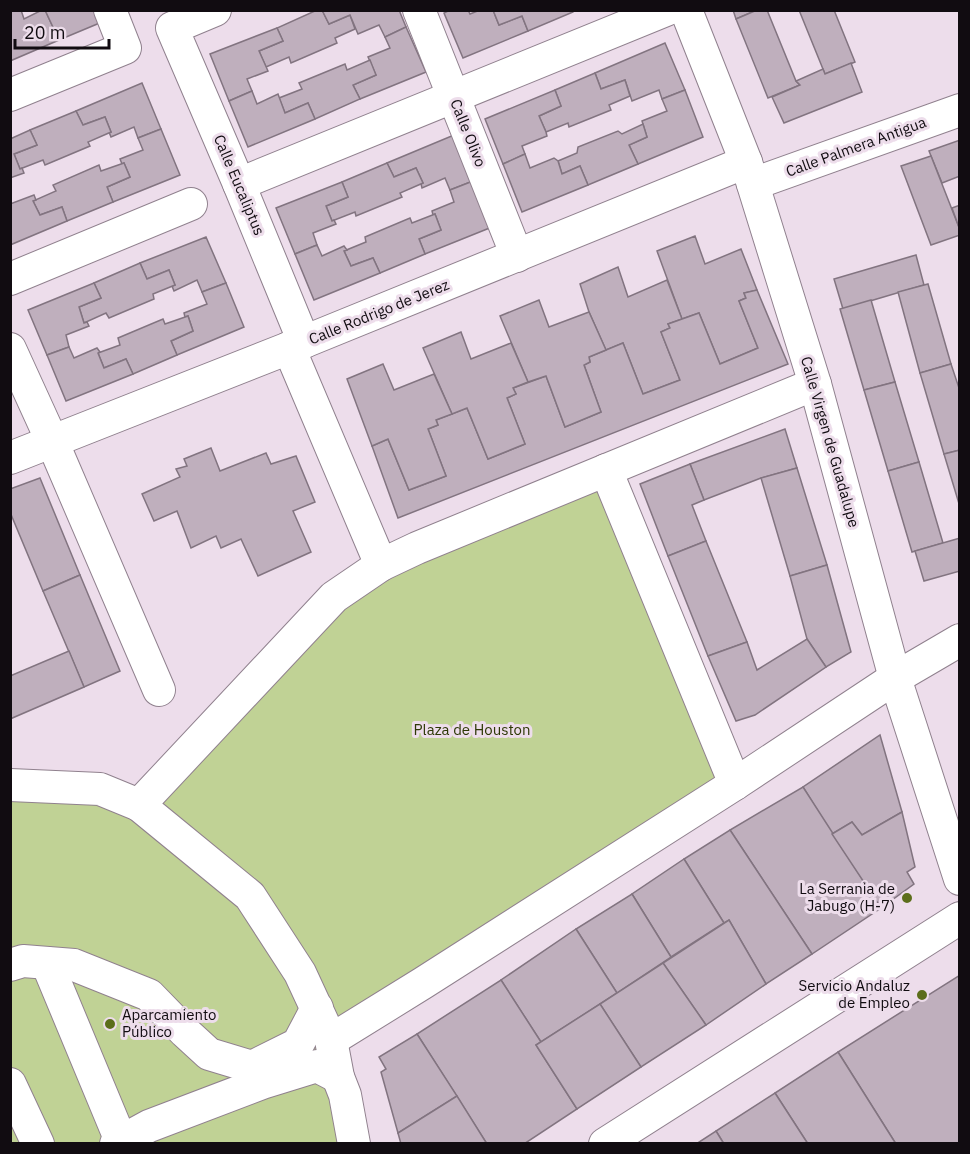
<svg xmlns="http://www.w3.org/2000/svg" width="970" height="1154" viewBox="0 0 970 1154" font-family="'IBM Plex Sans',sans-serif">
	<rect width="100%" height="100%" fill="#edddeb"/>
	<path fill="#c0d295" d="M606,470L735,784L331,1040L354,1143L11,1144V785L139,805L334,597Z"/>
	<g fill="#bfafbd" stroke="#827480" stroke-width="1.5">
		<path d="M10,10H21L24,19L42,10H45L59,40L10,61Z"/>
		<path d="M45,10H97L102,22L59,40Z"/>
		<path d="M317,10H322L329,24L350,15L355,29L335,38L337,43L291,63L289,57L266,67L259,51L283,41L277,28Z"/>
		<path d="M322,10H399L406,27L385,37L379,25L358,34L350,15L329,24Z"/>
		<path d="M450,10H468L470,14L480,10H493L499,25L522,16L528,31L463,58L444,13Z"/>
		<path d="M493,10H573V12L528,31L522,16L499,25Z"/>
		<path d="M733,10H757L736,19Z"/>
		<path d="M757,10H767L796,81L800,85L768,98L736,19Z"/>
		<path d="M799,10H834L855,62L825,74Z"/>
		<path d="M406,27L426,72L360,99L353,85L376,75L368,57L390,48L385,37Z"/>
		<path d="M277,28L283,41L259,51L268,71L247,79L252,91L229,101L210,54Z"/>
		<path d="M665,43L685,90L662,99L659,90L632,101L625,80L601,89L595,73Z"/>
		<path d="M370,60L376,75L353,85L360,99L315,119L308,103L285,113L279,98L302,89L299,83L345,64L347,70Z"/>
		<path d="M851,63L862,92L784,123L772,97L800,85L796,81L823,69L825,74Z"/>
		<path d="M595,73L601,89L625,80L630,96L609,105L611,110L569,127L568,123L546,132L539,116L561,106L555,90Z"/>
		<path d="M142,83L161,129L138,138L134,127L111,137L109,132H111L105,117L83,125L76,111Z"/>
		<path d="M555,90L561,106L539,116L546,132L547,136L522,146L525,154L503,164L485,119Z"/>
		<path d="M685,90L703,137L638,164L629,145L647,137L642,121L667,111L662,99Z"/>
		<path d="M252,91L257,104L278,94L285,113L308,103L315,119L248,147L229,101Z"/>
		<path d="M76,111L83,125L105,117L111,132L88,142L90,146L45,165L43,160L20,169L14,154L37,145L30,130Z"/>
		<path d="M643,124L647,137L629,145L638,164L588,185L580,166L562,174L558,161L577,153L578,147L618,131L622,134Z"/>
		<path d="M161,129L180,175L113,202L107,187L130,177L124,163L122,164L120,159L143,150L138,138Z"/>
		<path d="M30,130L37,145L14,154L20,169L22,168L24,173L10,178V139Z"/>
		<path d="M454,135L473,181L450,190L445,178L422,188L421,184L423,183L416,168L394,177L387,163Z"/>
		<path d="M960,140V176L942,183L929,151Z"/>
		<path d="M525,154L530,168L554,158L558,161L562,174L580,166L588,185L522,212L503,164Z"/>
		<path d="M931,156L960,230V235L931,245L901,166Z"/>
		<path d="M124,163L130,177L107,187L113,202L67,221L62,207L40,215L33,201L56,191L53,185L99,165L101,171Z"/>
		<path d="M387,163L394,177L416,168L423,183L400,193L402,197L356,216L355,212L332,221L326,206L348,197L342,182Z"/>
		<path d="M473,181L492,227L425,254L419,239L441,230L435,214L433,215L432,211L454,202L450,190Z"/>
		<path d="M342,182L348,197L326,206L332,221L334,220L336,224L313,233L317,245L295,254L276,208Z"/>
		<path d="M34,195L36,200L33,201L40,215L62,207L67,221L10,245V204Z"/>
		<path d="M960,205V230L952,208Z"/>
		<path d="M435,214L441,230L419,239L425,254L380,273L373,258L351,266L344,251L366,242L365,237L410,218L412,223Z"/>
		<path d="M695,236L705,264L741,249L757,290L744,293L746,298L739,301L758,348L720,364L699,313L682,319L657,251Z"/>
		<path d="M206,237L226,283L202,292L197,280L174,291L172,286L175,285L169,270L147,279L140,263Z"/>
		<path d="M317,245L322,256L344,246L347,250L344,251L351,266L373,258L380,273L314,300L295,254Z"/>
		<path d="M916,255L924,285L843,309L834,279Z"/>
		<path d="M140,263L147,279L169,270L175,285L153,294L154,299L109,318L106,313L84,323L79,307L101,298L94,283Z"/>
		<path d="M618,267L628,297L667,280L682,319L668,324L670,328L661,332L680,380L643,394L623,343L606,350L589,312L580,284Z"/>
		<path d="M94,283L101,298L79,307L84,323L87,322L89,326L66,335L69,347L47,355L28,310Z"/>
		<path d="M226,283L244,327L177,355L171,341L193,331L188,316L185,317L184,313L207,304L202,292Z"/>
		<path d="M928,284L951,364L920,373L898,292Z"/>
		<path d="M757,290L788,364L398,518L372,446L388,439L409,490L446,476L428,429L438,425L436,420L467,408L488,459L525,444L507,398L516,394L513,388L546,376L565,427L601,412L584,365L590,362L589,357L623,343L643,394L680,380L661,332L670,328L668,324L699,313L720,364L758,348L739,301L746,298L744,293Z"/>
		<path d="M539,300L549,327L589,312L606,350L589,357L590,362L584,365L601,412L565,427L546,376L528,382L500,316Z"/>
		<path d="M871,300L895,382L864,390L840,309Z"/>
		<path d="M188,316L193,331L171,341L177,355L133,374L126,359L104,368L98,353L120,345L118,338L163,319L165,324Z"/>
		<path d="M461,332L471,359L511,343L528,382L513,388L516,394L507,398L525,444L488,459L467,408L452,414L423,348Z"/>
		<path d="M69,347L74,358L97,348L100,352L98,353L104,368L126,359L133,374L66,401L47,355Z"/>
		<path d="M383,364L394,390L434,374L452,414L436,420L438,425L428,429L446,476L409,490L388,439L372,446L347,379Z"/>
		<path d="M951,364L960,391V450L944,454L920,373Z"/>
		<path d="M895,382L919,462L888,471L864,390Z"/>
		<path d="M785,429L797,468L761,478L704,500L690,464Z"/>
		<path d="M211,448L220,471L266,453L271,464L296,456L315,502L293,511L311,552L258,576L241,539L221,548L216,536L191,548L177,511L154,521L142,494L180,477L176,469L187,466L184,459Z"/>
		<path d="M960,450V507L944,454Z"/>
		<path d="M919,462L943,543L912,552L888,471Z"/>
		<path d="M690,464L704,500L692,505L706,541L668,556L640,484Z"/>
		<path d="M797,468L827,565L790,576L761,478Z"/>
		<path d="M40,478L80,575L43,591L10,512V489Z"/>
		<path d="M960,538V571L924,581L915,551Z"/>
		<path d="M706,541L747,642L708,656L668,556Z"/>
		<path d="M827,565L851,652L826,667L807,639L790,576Z"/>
		<path d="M80,575L120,671L84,687L43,591Z"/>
		<path d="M807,639L826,667L755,715L736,721L708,656L747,642L757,670Z"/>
		<path d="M69,651L84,687L10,719V676Z"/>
		<path d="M880,735L902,812L862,835L852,822L832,834L803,787Z"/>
		<path d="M803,787L881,908L812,954L730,830Z"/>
		<path d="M902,812L915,867L907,872L914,884L881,908L832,834L852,822L862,835Z"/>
		<path d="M730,830L812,954L766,984L729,920L724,923L684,859Z"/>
		<path d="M684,859L724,923L671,957L632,894Z"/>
		<path d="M632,894L671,957L617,993L576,929Z"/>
		<path d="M729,920L766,984L706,1025L663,963Z"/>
		<path d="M576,929L617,993L541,1042L501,980Z"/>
		<path d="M663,963L706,1025L641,1067L600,1004Z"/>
		<path d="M960,975V1144H896L838,1052Z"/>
		<path d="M501,980L541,1042L536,1045L577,1109L524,1144H487L417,1034Z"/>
		<path d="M600,1004L641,1067L577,1109L536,1045Z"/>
		<path d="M417,1034L457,1096L398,1133L381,1072L386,1069L379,1057Z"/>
		<path d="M838,1052L896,1144H808L775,1093Z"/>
		<path d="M775,1093L808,1144H724L716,1131Z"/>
		<path d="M457,1096L487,1144H401L398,1133Z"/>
		<path d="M716,1131L724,1144H696Z"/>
	</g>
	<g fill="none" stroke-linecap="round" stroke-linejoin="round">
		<g stroke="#90818e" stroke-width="34">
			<g id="minor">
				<path d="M215,10L172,28L239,184L304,342"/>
				<path d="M419,10L517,256"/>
				<path d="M686,10L746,162L815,384L895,678L960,879"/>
				<path d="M10,95L125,48L110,10"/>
				<path d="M239,184L666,10"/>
				<path d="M753,184L960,110"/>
				<path d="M10,279L191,204"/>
				<path d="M289,348L381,565"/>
				<path d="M10,349L52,441L159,690"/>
				<path d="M10,458L289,348L746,162"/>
				<path d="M606,470L735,784"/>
				<path d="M10,785L100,789L139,805L250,896L300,973L331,1040L338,1077L345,1095L354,1144"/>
				<path d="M139,805L334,597L381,565L417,548L815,384"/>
				<path d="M47,963L121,1141"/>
				<path d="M10,965L23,961L74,965L149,995L185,1032L209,1054L252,1067L298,1044L317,1008"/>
				<path d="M331,1040L423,983L735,784L895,678L960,640"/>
				<path d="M10,1084L38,1144"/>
				<path d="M116,1144L149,1126L262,1083L317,1066L338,1077"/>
				<path d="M605,1144L960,918"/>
			</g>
		</g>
		<use href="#minor" stroke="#fff" stroke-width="32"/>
	</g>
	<g fill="#5c6e1b" stroke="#edddeb" stroke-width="2">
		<circle cx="907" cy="898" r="6"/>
		<circle cx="922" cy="995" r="6"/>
		<circle cx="110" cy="1024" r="6"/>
	</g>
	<g text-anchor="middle" stroke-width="6" stroke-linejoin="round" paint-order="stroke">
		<g font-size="15" fill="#110c11" stroke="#edddeb">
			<text transform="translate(468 133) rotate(68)" y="5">Calle Olivo</text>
			<text transform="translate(856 147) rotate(-20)" y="5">Calle Palmera Antigua</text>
			<text transform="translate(239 185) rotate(67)" y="5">Calle Eucaliptus</text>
			<text transform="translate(379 312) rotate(-22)" y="5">Calle Rodrigo de Jerez</text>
			<text transform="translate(830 442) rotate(74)" y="5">Calle Virgen de Guadalupe</text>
		</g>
		<g font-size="15" fill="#2d3805" stroke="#edddeb">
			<text x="472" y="735">Plaza de Houston</text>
		</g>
		<g font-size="15" fill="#110c11" stroke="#edddeb" text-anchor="end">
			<text x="895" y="894">La Serrania de<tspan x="895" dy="17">Jabugo (H-7)</tspan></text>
			<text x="910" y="991">Servicio Andaluz<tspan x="910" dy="17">de Empleo</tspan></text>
			<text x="122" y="1020" text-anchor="start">Aparcamiento<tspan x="122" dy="17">Público</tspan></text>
		</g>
	</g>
	<rect width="970" height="1154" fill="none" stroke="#110c11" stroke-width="24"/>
	<path d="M15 39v9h94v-9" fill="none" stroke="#110c11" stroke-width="3"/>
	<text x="24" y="39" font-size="18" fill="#110c11" stroke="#edddeb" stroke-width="4.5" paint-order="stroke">20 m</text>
</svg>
